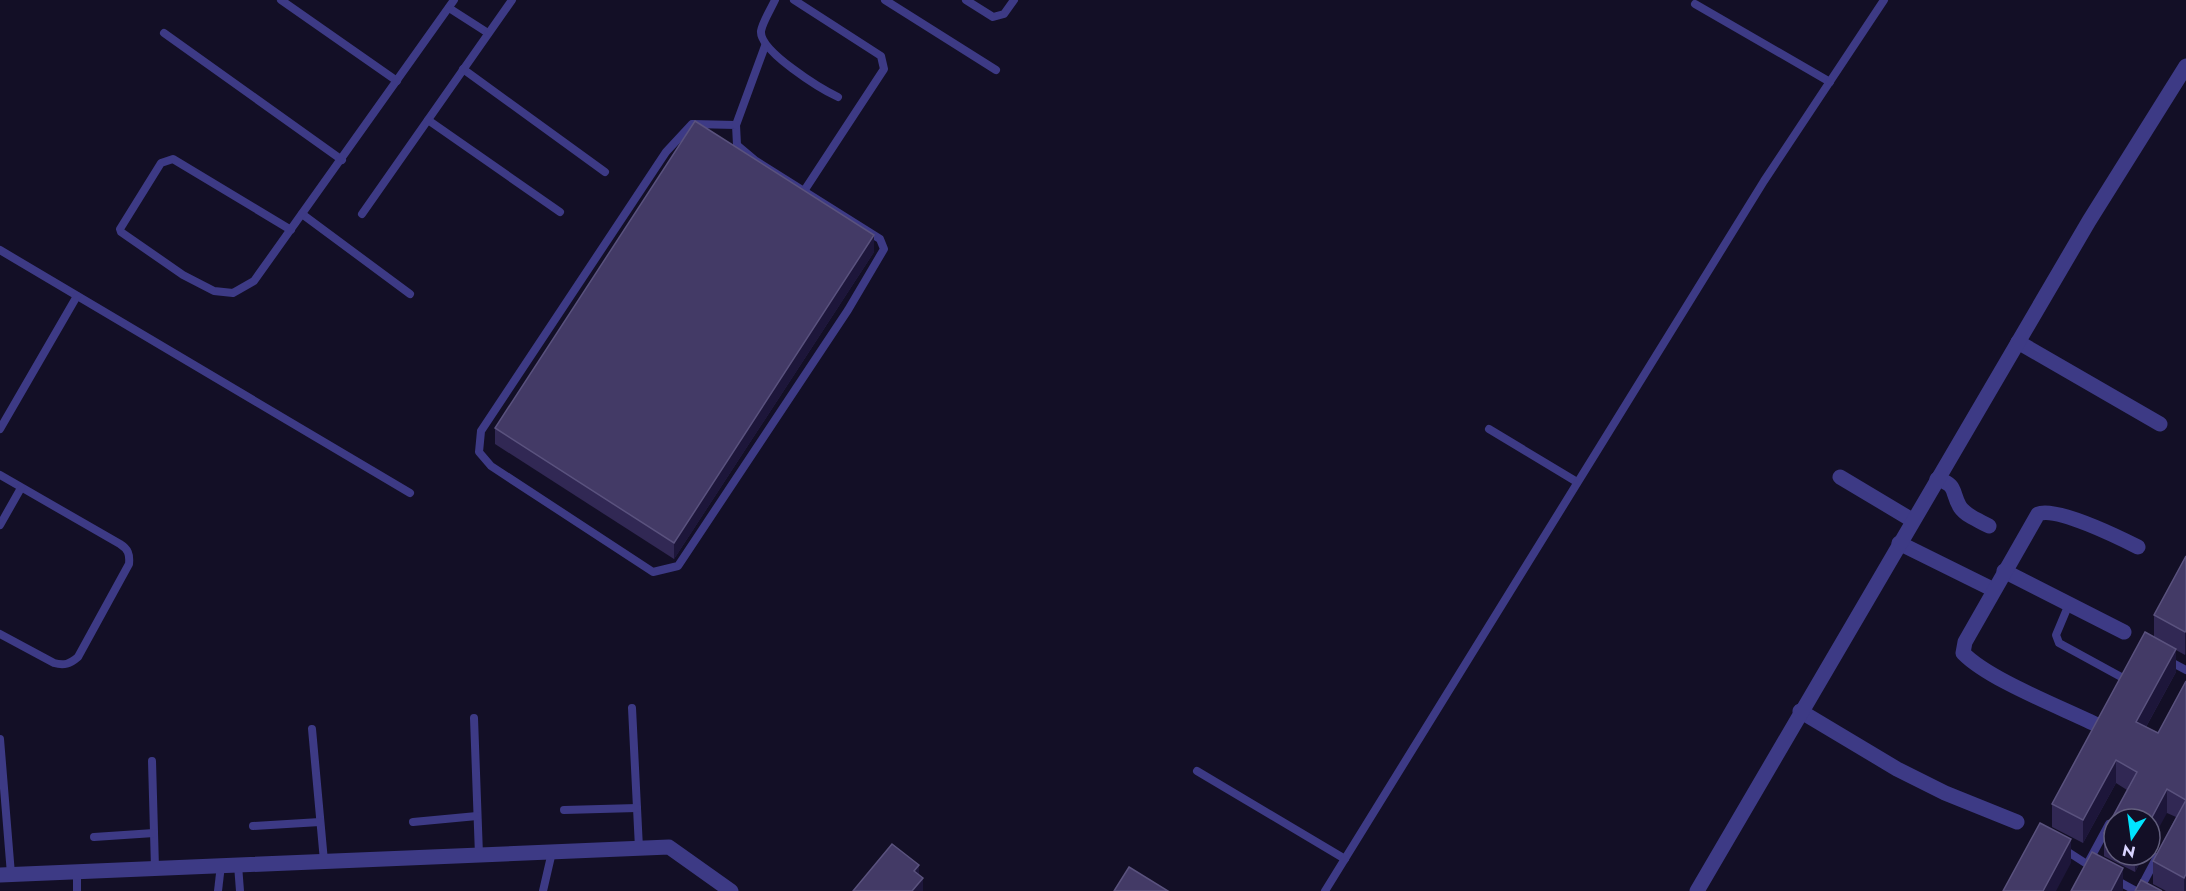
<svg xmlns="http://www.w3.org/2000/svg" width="2186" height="891" viewBox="0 0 2186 891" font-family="Jost,sans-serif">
	<rect width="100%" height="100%" fill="#130f26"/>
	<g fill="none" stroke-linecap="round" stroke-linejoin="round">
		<g stroke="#3d3a85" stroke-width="8">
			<path d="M281,0L397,81"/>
			<path d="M775,0C771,9 763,21 761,31C759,51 821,89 838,97"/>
			<path d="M794,0L881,56L884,69L804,191"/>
			<path d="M885,0L996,70"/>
			<path d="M966,0L993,17L1004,14L1014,0"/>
			<path d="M1695,4L1830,82"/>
			<path d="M449,8L488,33"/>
			<path d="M164,33L342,160"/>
			<path d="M463,69L605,172"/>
			<path d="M428,120L560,212"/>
			<path d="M692,124L736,125L737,145L756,161L880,239L884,249L848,310L678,566L653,572L491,466L479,452L481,431L666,152Z"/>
			<path d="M736,125L765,46"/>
			<path d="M302,214L410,294"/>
			<path d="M362,214L512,0"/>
			<path d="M291,230L173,159L161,163L120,229L121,232L183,275L214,291L233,293L254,281L454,0"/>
			<path d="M0,250L410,493"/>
			<path d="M0,429L77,296"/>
			<path d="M1489,429L1577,482"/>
			<path d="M0,475L120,544C128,549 130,554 129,564L78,657C70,664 64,666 54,663L0,634"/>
			<path d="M0,525L21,488"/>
			<path d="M2069,604L2056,635L2059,643L2123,678"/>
			<path d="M2171,662L2186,670"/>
			<path d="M632,708L639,848"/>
			<path d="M474,718L479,855"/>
			<path d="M312,729L324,861"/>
			<path d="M0,739L11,874"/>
			<path d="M152,761L155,868"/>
			<path d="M1197,771L1345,859"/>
			<path d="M564,810L637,808"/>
			<path d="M413,822L477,816"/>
			<path d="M253,826L320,822"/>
			<path d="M94,837L154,833"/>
			<path d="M2065,850L2093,868"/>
			<path d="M2089,861L2109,824"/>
			<path d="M238,865L240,891"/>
			<path d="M2114,879L2136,891"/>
			<path d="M2140,889L2157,857"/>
			<path d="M77,891V872"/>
			<path d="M218,891L221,865"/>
			<path d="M543,891L552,852"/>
			<path d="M1325,891L1764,181L1884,0"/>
		</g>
		<g stroke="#3d3a85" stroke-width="15">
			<path d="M2018,342L2160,424"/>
			<path d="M1840,477L1912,520"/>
			<path d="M1937,479C1958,485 1951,492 1960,507C1966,516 1980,521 1989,526"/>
			<path d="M1899,543L1994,590"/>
			<path d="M2004,571L2124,632"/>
			<path d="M1800,711L1897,769L1945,793L2017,822"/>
			<path d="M2099,726C2063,708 1989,680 1963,653L1965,642L2038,514C2056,506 2120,538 2138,547"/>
			<path d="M0,875L669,847L731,891"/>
			<path d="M1697,891L2089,221L2186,66"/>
		</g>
	</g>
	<g fill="#312854">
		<path d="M874,252L674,559L495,444V428Z"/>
		<path d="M2186,556L2185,655L2176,650V672L2146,727L2158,733L2186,681V891H2166L2153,884V861L2176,817L2167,813L2114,819V855H2144L2135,872L2104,856V833L2127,790L2116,783L2083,843L2052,827V804L2154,637V615Z"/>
	</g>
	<g fill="#1d163a">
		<path d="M874,235V252L674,559V543Z"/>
		<path d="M2186,630V654L2185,655V632Z"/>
		<path d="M2176,649V672L2136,745V722Z"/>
		<path d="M2116,760V783L2083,843V820Z"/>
		<path d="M2167,789V813L2150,844V821Z"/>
		<path d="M2071,839V863L2056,891H2043Z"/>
		<path d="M2135,855H2144L2135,872Z"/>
		<path d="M919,865V881L914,871Z"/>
		<path d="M2123,868V891H2111Z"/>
		<path d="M2186,874V891H2184V878Z"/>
		<path d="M923,878V891H912Z"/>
	</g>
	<g fill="#433a66" stroke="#5a527e" stroke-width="1.5">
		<path d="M695,121L874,235L674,543L495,428Z"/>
		<path d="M2186,556V630L2185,632L2154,615Z"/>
		<path d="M2145,632L2176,649L2136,722L2158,733L2186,681V874L2184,878L2153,861L2186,800L2167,789L2150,821V819H2114V838L2104,833L2137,772L2116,760L2083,820L2052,804Z"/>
		<path d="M2040,823L2071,839L2043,891H2003Z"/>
		<path d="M892,844L919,865L914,871L923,878L912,891H853Z"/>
		<path d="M2092,852L2123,868L2111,891H2071Z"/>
		<path d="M1129,867L1168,891H1114Z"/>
		<path d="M2141,880L2162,891H2135Z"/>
	</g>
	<g transform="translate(2132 837) rotate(193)"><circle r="28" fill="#130f26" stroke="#625e7d" stroke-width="1.5"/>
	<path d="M0-4.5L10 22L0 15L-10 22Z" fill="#00e5ff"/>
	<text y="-9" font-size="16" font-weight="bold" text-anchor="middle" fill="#d9d4ff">N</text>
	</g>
</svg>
